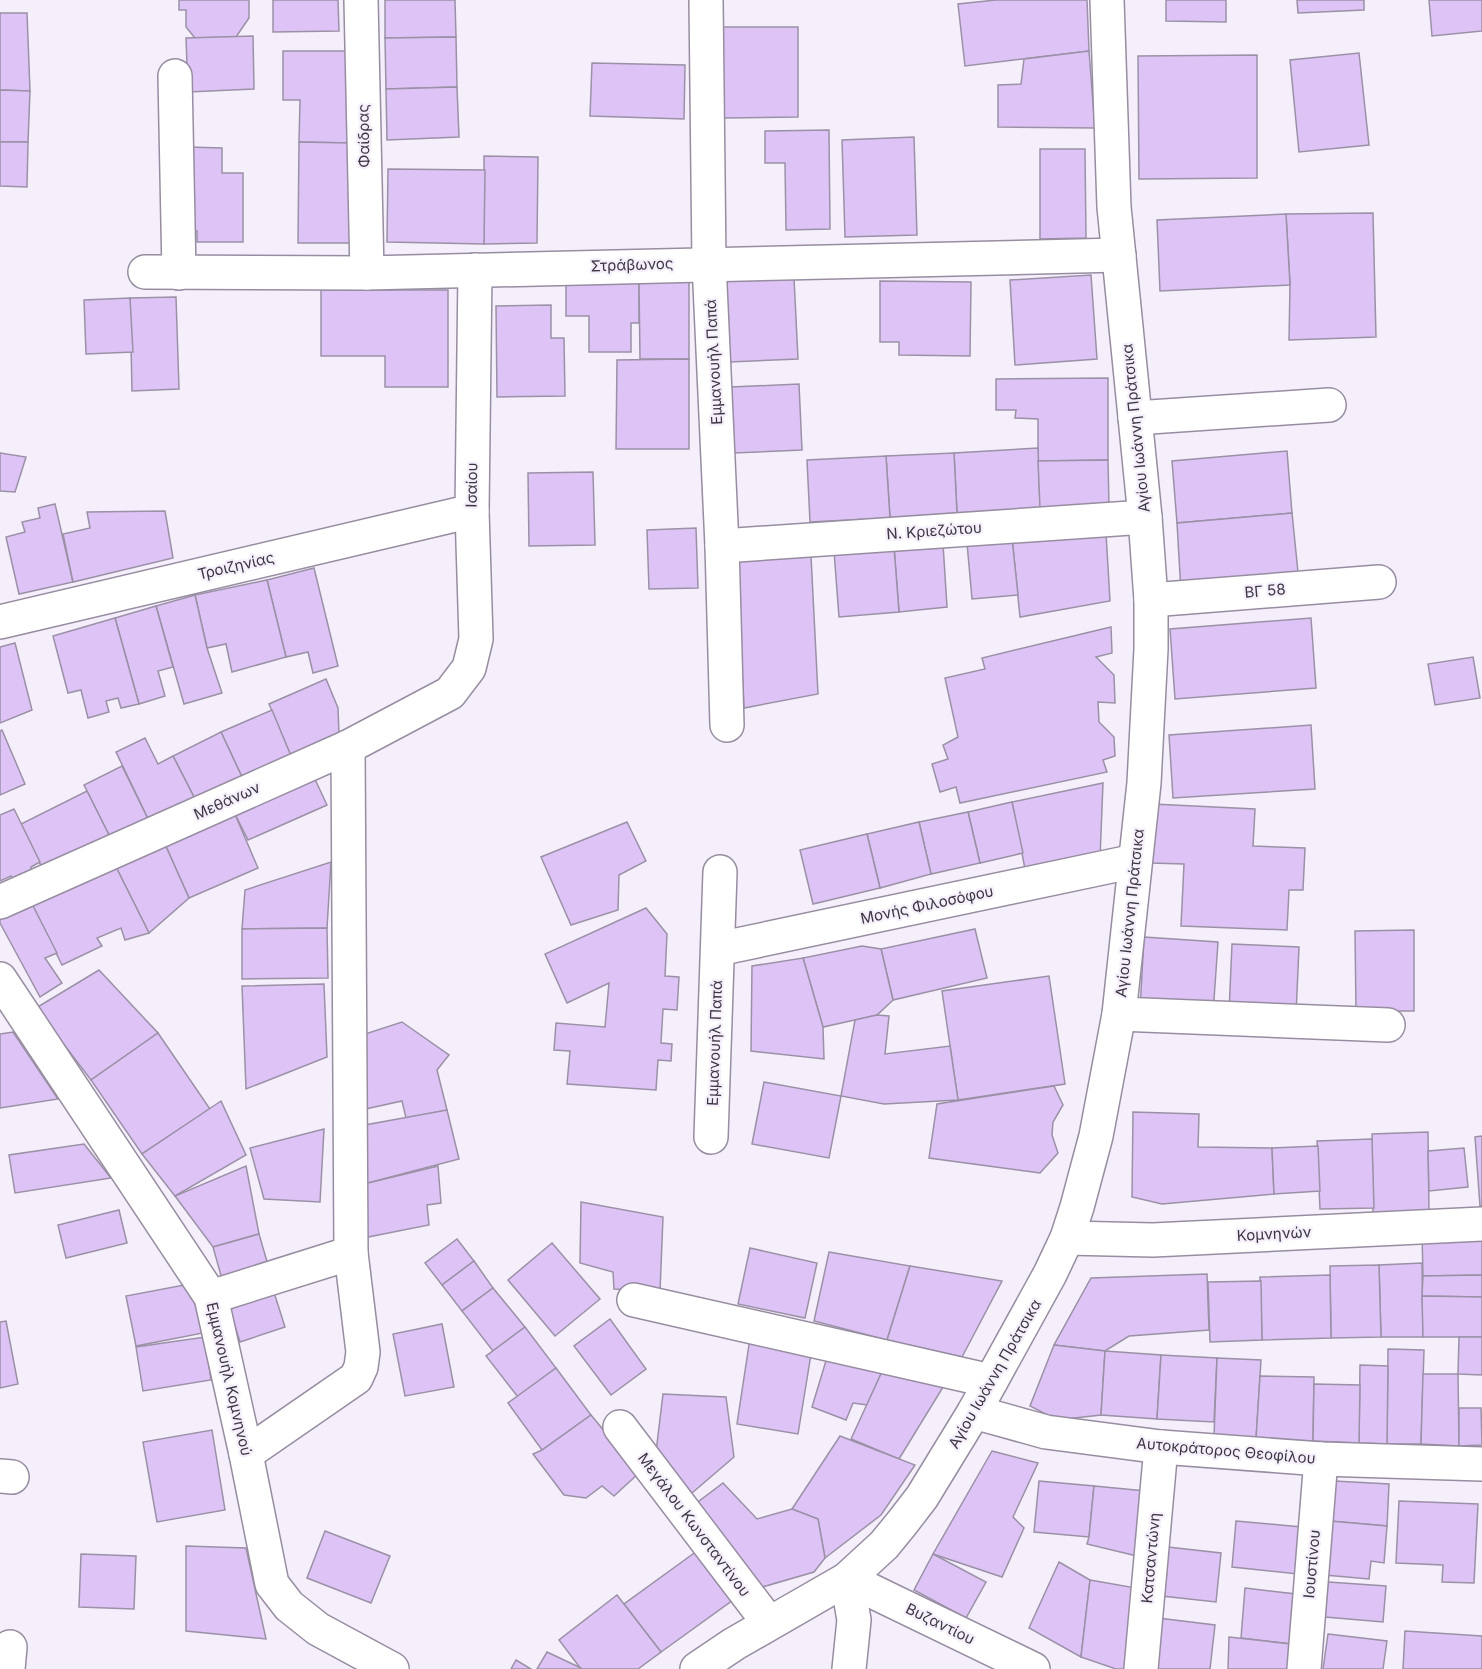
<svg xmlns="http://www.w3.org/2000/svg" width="1482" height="1669" viewBox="0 0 1482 1669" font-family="Inter,sans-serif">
	<rect width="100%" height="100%" fill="#f5effc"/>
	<g fill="#dec4f6" stroke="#9b91a6" stroke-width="1.5">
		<path d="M179,0H249V18L236,37L195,38L186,27V10H179Z"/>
		<path d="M273,0H338L339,31L273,32Z"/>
		<path d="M385,0H455L456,37L385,38Z"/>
		<path d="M996,0H1087L1089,51L965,66L958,4Z"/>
		<path d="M1166,0H1226V22L1166,21Z"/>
		<path d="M1297,0H1364V10L1298,13Z"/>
		<path d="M1429,0H1482V31L1432,36Z"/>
		<path d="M0,13H27L30,91L0,90Z"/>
		<path d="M723,27H798V117L723,118Z"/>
		<path d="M253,36L254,89L188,92L186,38Z"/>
		<path d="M456,37L457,87L386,89L385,38Z"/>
		<path d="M283,51H358L351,143L299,142L300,100H283Z"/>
		<path d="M1089,51L1095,128L998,127V85L1021,84L1024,59Z"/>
		<path d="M1359,53L1369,145L1299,152L1290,60Z"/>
		<path d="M1257,55V178L1139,179L1138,56Z"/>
		<path d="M592,63L685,65L684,119L590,116Z"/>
		<path d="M457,87L459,137L387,140L386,89Z"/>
		<path d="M0,90L30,91L28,142H0Z"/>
		<path d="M829,130L830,229L786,230L785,163H765V131Z"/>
		<path d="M914,137L917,235L845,237L842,140Z"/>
		<path d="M0,142H28L27,187L0,186Z"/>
		<path d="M299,142L351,143L356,243H298Z"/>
		<path d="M188,147L222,148V173H243V242H197V231L187,230Z"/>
		<path d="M1040,149H1085L1086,238L1040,239Z"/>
		<path d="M484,156L538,157L537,243L484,244Z"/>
		<path d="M388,169L485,170L484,244L387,242Z"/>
		<path d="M1373,213L1376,337L1289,340L1290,285L1286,214Z"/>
		<path d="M1286,214L1290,285L1160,291L1157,220Z"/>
		<path d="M1091,275L1097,359L1015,365L1010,280Z"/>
		<path d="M794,278L798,359L730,362L726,281Z"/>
		<path d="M880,281L971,282L970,356L899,355V342H880Z"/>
		<path d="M566,282H639V323H631V352H589V316H566Z"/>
		<path d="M639,282H689V359H640Z"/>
		<path d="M321,290H448V387H385V356H321Z"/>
		<path d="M176,297L179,389L132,391L130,298Z"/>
		<path d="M130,298L133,352L86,354L84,300Z"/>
		<path d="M551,305V338H564L565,396L497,397L496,306Z"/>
		<path d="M689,359V449H616L617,360Z"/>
		<path d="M1108,378V460L1038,461V419L1015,418L1016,410H996V379Z"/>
		<path d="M799,384L802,450L734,453L731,387Z"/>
		<path d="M1038,448L1040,508L957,513L954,453Z"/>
		<path d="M1287,451L1292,513L1177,523L1172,461Z"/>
		<path d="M0,453L26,457L15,492L0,491Z"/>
		<path d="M954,453L957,513L890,518L886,456Z"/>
		<path d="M886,456L890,518L810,522L807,460Z"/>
		<path d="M1108,460L1109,506L1040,508L1038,461Z"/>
		<path d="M593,472L595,545L529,546L528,473Z"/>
		<path d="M55,504L73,582L19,594L6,537L25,532L22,522L40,518L38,508Z"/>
		<path d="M165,511L173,558L73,582L63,534L90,528L87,512Z"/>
		<path d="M1292,513L1299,582L1181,592L1177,523Z"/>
		<path d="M696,528L698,588L649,589L647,530Z"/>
		<path d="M1106,533L1110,601L1020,617L1012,538Z"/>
		<path d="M1012,538L1018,595L972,599L967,543Z"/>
		<path d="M943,544L947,607L899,612L894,547Z"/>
		<path d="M894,547L899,612L839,617L834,551Z"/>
		<path d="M811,556L818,694L744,708L736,557Z"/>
		<path d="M314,568L338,666L313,673L308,652L286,657L267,580Z"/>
		<path d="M267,580L286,657L232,672L226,644L207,648L195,595Z"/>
		<path d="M195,595L207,648L222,693L184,704L156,606Z"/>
		<path d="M156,606L173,667L158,671L165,696L139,704L115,618Z"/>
		<path d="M115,618L139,704L121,708L118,698L106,701L109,712L88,718L81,690L68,693L53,636Z"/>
		<path d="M1311,618L1316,688L1175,699L1170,629Z"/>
		<path d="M1111,627L1112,653L1096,657L1114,675L1115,703L1098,702L1099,722L1114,737L1115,756L1103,760L1107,772L960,803L956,787L940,792L932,764L948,759L943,745L958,737L945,678L985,669L982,658Z"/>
		<path d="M15,643L32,710L0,723V647Z"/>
		<path d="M1473,657L1480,698L1435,705L1428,664Z"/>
		<path d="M326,679L338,708L339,735L291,756L269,704Z"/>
		<path d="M272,710L291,756L242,777L221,732Z"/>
		<path d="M1311,725L1315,789L1173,798L1169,735Z"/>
		<path d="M2,730L25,784L0,795V731Z"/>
		<path d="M221,732L242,777L195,799L173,756Z"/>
		<path d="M145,738L158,764L173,756L195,799L149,821L116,752Z"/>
		<path d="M122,766L149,821L111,839L84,785Z"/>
		<path d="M313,775L327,805L248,840L234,812Z"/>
		<path d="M1103,783L1100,859L1026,874L1012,802Z"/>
		<path d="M87,791L111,839L44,872L21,824Z"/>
		<path d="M1012,802L1023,853L980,863L968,812Z"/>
		<path d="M1153,804L1255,809L1253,846L1305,848L1303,890H1289L1287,930L1181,926L1184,864L1151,863Z"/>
		<path d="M14,809L40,862L31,867L32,877L16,885L11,876L0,881V815Z"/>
		<path d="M234,812L258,868L189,898L164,842Z"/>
		<path d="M968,812L980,863L931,874L919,822Z"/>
		<path d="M627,822L646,861L619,875L618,910L571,925L541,857Z"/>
		<path d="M919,822L931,874L880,888L867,834Z"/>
		<path d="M867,834L880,888L813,904L800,850Z"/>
		<path d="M164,842L189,898L149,933L115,865Z"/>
		<path d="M331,862L327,928L242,929L245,890Z"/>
		<path d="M115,865L149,933L125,940L121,928L97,938L102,946L62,965L32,904Z"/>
		<path d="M32,904L57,953L45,958L62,983L40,997L0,923V919Z"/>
		<path d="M646,908L667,934L665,976L679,977L677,1010L663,1009L661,1043L672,1044L671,1061L658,1060L656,1090L567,1084L570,1051L554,1050L556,1023L605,1027L609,983L567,1003L545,954Z"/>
		<path d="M327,928L328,978L242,979V929Z"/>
		<path d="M975,929L987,978L893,1000L881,949Z"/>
		<path d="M1414,930V1011H1356L1355,931Z"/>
		<path d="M1144,937L1218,942L1213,1014L1140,1010Z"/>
		<path d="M1232,944L1299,947L1296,1015L1229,1013Z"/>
		<path d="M862,946L881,949L893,1000L877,1015L823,1027L803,958Z"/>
		<path d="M803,958L823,1027L824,1059L751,1051L752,966Z"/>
		<path d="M99,970L158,1033L91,1080L36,1008Z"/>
		<path d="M1049,976L1065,1084L958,1100L942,991Z"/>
		<path d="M324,984L327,1057L246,1089L242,986Z"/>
		<path d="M877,1015L889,1016L885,1054L950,1046L958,1100L884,1104L841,1096L855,1020Z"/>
		<path d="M402,1022L449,1055L437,1070L447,1110L406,1118L402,1101L361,1110L362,1035Z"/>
		<path d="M13,1032L58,1099L0,1108V1034Z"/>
		<path d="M158,1033L210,1109L142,1154L91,1080Z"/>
		<path d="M764,1082L841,1096L829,1158L752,1144Z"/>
		<path d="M1054,1086L1063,1105L1053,1122L1052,1135L1058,1153L1040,1173L929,1158L937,1104Z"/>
		<path d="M221,1101L246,1155L175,1196L142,1154Z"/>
		<path d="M447,1110L459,1159L364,1184L365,1125Z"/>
		<path d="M1133,1112L1199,1114L1198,1147L1272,1148L1274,1194L1162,1204L1132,1197Z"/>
		<path d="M324,1129L320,1202L264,1199L250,1148Z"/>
		<path d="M1428,1132L1429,1213L1373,1214L1372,1134Z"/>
		<path d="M1482,1136V1206H1480L1475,1137Z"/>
		<path d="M1372,1139L1374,1208L1320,1209L1317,1141Z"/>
		<path d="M84,1144L111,1178L15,1193L9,1155Z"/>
		<path d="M1318,1146L1320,1191L1274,1194L1272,1148Z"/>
		<path d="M1464,1148L1468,1187L1429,1191L1428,1151Z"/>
		<path d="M246,1166L259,1234L213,1247L175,1196Z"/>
		<path d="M438,1166L441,1203L427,1205L429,1225L363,1238L364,1184Z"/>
		<path d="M581,1202L663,1217L660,1292L614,1289L613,1272L580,1263Z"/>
		<path d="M119,1210L127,1243L66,1258L58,1225Z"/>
		<path d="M1482,1231V1275L1423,1276L1422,1233Z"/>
		<path d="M259,1234L268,1265L222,1279L213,1247Z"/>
		<path d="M457,1239L474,1261L442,1285L425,1263Z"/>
		<path d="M552,1243L600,1299L555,1336L508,1280Z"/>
		<path d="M750,1248L817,1263L805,1318L738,1304Z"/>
		<path d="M829,1252L910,1266L887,1340L814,1321Z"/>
		<path d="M474,1261L493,1288L462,1311L442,1285Z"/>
		<path d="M1422,1263L1423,1337H1381L1379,1265Z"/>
		<path d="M1379,1265L1381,1337L1331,1338L1330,1266Z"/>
		<path d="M910,1266L1002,1281L962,1357L887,1340Z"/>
		<path d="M1207,1274L1209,1330L1129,1336L1105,1351L1054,1345L1091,1278Z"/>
		<path d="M1330,1275L1331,1338L1262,1340L1260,1277Z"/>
		<path d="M1482,1275V1297L1422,1296L1423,1276Z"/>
		<path d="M1261,1281L1262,1340L1210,1342L1208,1282Z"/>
		<path d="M184,1285L197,1300L203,1333L136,1346L126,1296Z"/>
		<path d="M272,1286L285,1327L240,1342L227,1301Z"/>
		<path d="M493,1288L525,1327L493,1351L462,1311Z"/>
		<path d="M1422,1296L1482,1297V1337H1423Z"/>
		<path d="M610,1319L646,1369L611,1395L574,1346Z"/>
		<path d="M6,1321L18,1384L0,1388V1322Z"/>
		<path d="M442,1324L454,1387L405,1396L393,1334Z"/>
		<path d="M525,1327L556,1368L518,1397L486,1356Z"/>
		<path d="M205,1337L211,1380L143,1391L136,1347Z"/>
		<path d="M1459,1337H1482V1375L1458,1374Z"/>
		<path d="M750,1338L812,1348L798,1434L737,1424Z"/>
		<path d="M1054,1345L1105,1351L1101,1415L1057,1420L1030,1406Z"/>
		<path d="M1388,1349L1424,1350L1421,1444H1387Z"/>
		<path d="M1105,1351L1161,1355L1157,1419L1101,1415Z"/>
		<path d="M828,1354L885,1365L867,1405L853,1403L846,1420L812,1407Z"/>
		<path d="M1161,1355L1217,1358L1214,1422L1157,1419Z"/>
		<path d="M1217,1358L1261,1360L1256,1439L1214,1436Z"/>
		<path d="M885,1365L948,1379L899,1459L851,1439Z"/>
		<path d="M1360,1365L1388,1366L1387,1444L1359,1443Z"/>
		<path d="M556,1368L591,1415L542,1450L508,1403Z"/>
		<path d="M1423,1374H1458L1459,1446L1421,1444Z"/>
		<path d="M1260,1376L1314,1377L1313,1441L1256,1439Z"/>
		<path d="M1314,1384L1360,1385L1359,1443L1313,1441Z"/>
		<path d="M663,1394L726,1397L734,1457L692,1493L656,1452Z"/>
		<path d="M1459,1408H1481L1482,1445L1459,1446Z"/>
		<path d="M591,1415L639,1473L614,1496L602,1486L586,1498L564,1495L533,1454L542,1450Z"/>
		<path d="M212,1430L225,1510L157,1522L143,1442Z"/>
		<path d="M840,1436L915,1465L881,1515L825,1558L818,1519L792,1509Z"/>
		<path d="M992,1451L1038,1463L1013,1517L1024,1528L1002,1577L933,1554Z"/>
		<path d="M1039,1481L1094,1486L1089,1537L1034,1532Z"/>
		<path d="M1334,1481L1389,1484L1387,1526L1330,1521Z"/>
		<path d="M723,1483L757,1519L792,1509L818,1519L825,1558L814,1572L759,1588L694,1505Z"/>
		<path d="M1094,1486L1146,1491L1141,1557L1087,1544L1089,1537Z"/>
		<path d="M1399,1501L1478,1504L1474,1583L1442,1582L1443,1565L1396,1563Z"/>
		<path d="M1236,1521L1302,1527L1298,1574L1232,1567Z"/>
		<path d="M1330,1521L1387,1526L1384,1563L1371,1561L1369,1579L1325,1575Z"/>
		<path d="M325,1531L390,1556L371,1603L307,1578Z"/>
		<path d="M186,1546L246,1548L266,1639L186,1631Z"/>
		<path d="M1168,1547L1221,1553L1216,1602L1162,1596Z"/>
		<path d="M697,1551L733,1600L661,1652L624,1604Z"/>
		<path d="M81,1554L136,1556L134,1609L79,1607Z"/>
		<path d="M933,1554L986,1582L966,1618L914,1590Z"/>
		<path d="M1059,1562L1090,1580L1081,1657L1029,1628Z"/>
		<path d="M1090,1580L1136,1588L1127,1669H1116L1081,1657Z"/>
		<path d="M1328,1582L1386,1586L1383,1622L1325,1617Z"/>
		<path d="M1245,1588L1296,1594L1291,1644L1241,1638Z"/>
		<path d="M617,1595L661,1652L638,1669H581L559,1640Z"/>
		<path d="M1158,1618L1215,1625L1210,1669H1156Z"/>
		<path d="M1405,1631L1482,1636V1669H1403Z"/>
		<path d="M1328,1634L1387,1641L1383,1669H1323Z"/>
		<path d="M1229,1637L1291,1644L1289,1669H1228Z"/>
		<path d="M547,1652L581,1668V1669H537Z"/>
		<path d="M516,1660L531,1669H511Z"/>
	</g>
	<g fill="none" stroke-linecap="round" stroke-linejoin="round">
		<g stroke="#978da1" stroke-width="36">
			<g id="minor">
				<path d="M361,0L367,273"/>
				<path d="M706,0L709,263L722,546L727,725"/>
				<path d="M175,76L179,273"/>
				<path d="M145,272L367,273L1119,255"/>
				<path d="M1135,418L1329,405"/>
				<path d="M722,546L1145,517"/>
				<path d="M1151,600L1379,582"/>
				<path d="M0,622L472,511"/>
				<path d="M0,902L348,747L450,693L469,668L476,639L472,511L475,270"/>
				<path d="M718,949L1135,861"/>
				<path d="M0,979L211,1297L246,1454L272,1584L289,1606L318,1629L392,1669"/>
				<path d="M1119,1014L1388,1025"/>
				<path d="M711,1137L720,872"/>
				<path d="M1067,1238L1153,1240L1482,1224"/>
				<path d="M211,1297L351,1253"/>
				<path d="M634,1300L991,1381"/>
				<path d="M974,1412L1046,1432L1161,1447L1321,1459L1482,1464"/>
				<path d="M620,1427L769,1623"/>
				<path d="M246,1454L356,1378L361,1367L363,1352L351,1253L348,747"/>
				<path d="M0,1476L12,1477"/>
				<path d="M847,1579L1033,1669"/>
				<path d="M847,1579L854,1620L849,1669"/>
				<path d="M8,1669L10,1647"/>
				<path d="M1141,1669L1161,1447"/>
				<path d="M1304,1669L1321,1459"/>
			</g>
		</g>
		<g stroke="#978da1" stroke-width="36">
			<path id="secondary" d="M697,1669L734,1644L847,1579L884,1545L902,1523L922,1497L974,1412L1050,1274L1067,1238L1077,1207L1096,1136L1119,1014L1144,783L1151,649V600L1145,517L1114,207L1107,0"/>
		</g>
		<use href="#minor" stroke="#fff" stroke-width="33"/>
		<use href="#secondary" stroke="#fff" stroke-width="33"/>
	</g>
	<g text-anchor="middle" stroke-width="4.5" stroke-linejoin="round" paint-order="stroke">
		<g font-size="15" fill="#3b363f" stroke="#f5effc">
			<text transform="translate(364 136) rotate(-91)" y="5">Φαίδρας</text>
			<text transform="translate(632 265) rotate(-2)" y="5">Στράβωνος</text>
			<text transform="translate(714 362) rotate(-93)" y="5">Εμμανουήλ Παπά</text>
			<text transform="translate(1136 428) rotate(-96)" y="5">Αγίου Ιωάννη Πράτσικα</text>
			<text transform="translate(472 485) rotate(-89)" y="5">Ισαίου</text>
			<text transform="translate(934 531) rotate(-4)" y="5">Ν. Κριεζώτου</text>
			<text transform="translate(236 566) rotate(-13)" y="5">Τροιζηνίας</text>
			<text transform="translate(1265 591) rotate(-5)" y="5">ΒΓ 58</text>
			<text transform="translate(227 801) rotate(-24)" y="5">Μεθάνων</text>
			<text transform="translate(927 905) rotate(-12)" y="5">Μονής Φιλοσόφου</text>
			<text transform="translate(1130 913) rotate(-84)" y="5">Αγίου Ιωάννη Πράτσικα</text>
			<text transform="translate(715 1043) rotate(-88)" y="5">Εμμανουήλ Παπά</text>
			<text transform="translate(1274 1234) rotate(-3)" y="5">Κομνηνών</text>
			<text transform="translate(995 1374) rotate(-60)" y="5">Αγίου Ιωάννη Πράτσικα</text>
			<text transform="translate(229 1379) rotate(77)" y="5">Εμμανουήλ Κομνηνού</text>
			<text transform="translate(1226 1451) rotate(5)" y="5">Αυτοκράτορος Θεοφίλου</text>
			<text transform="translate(694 1525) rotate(53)" y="5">Μεγάλου Κωνσταντίνου</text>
			<text transform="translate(1151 1558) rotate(-85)" y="5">Κατσαντώνη</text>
			<text transform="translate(1312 1564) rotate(-85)" y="5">Ιουστίνου</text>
			<text transform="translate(940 1624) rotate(26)" y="5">Βυζαντίου</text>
		</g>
	</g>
</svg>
